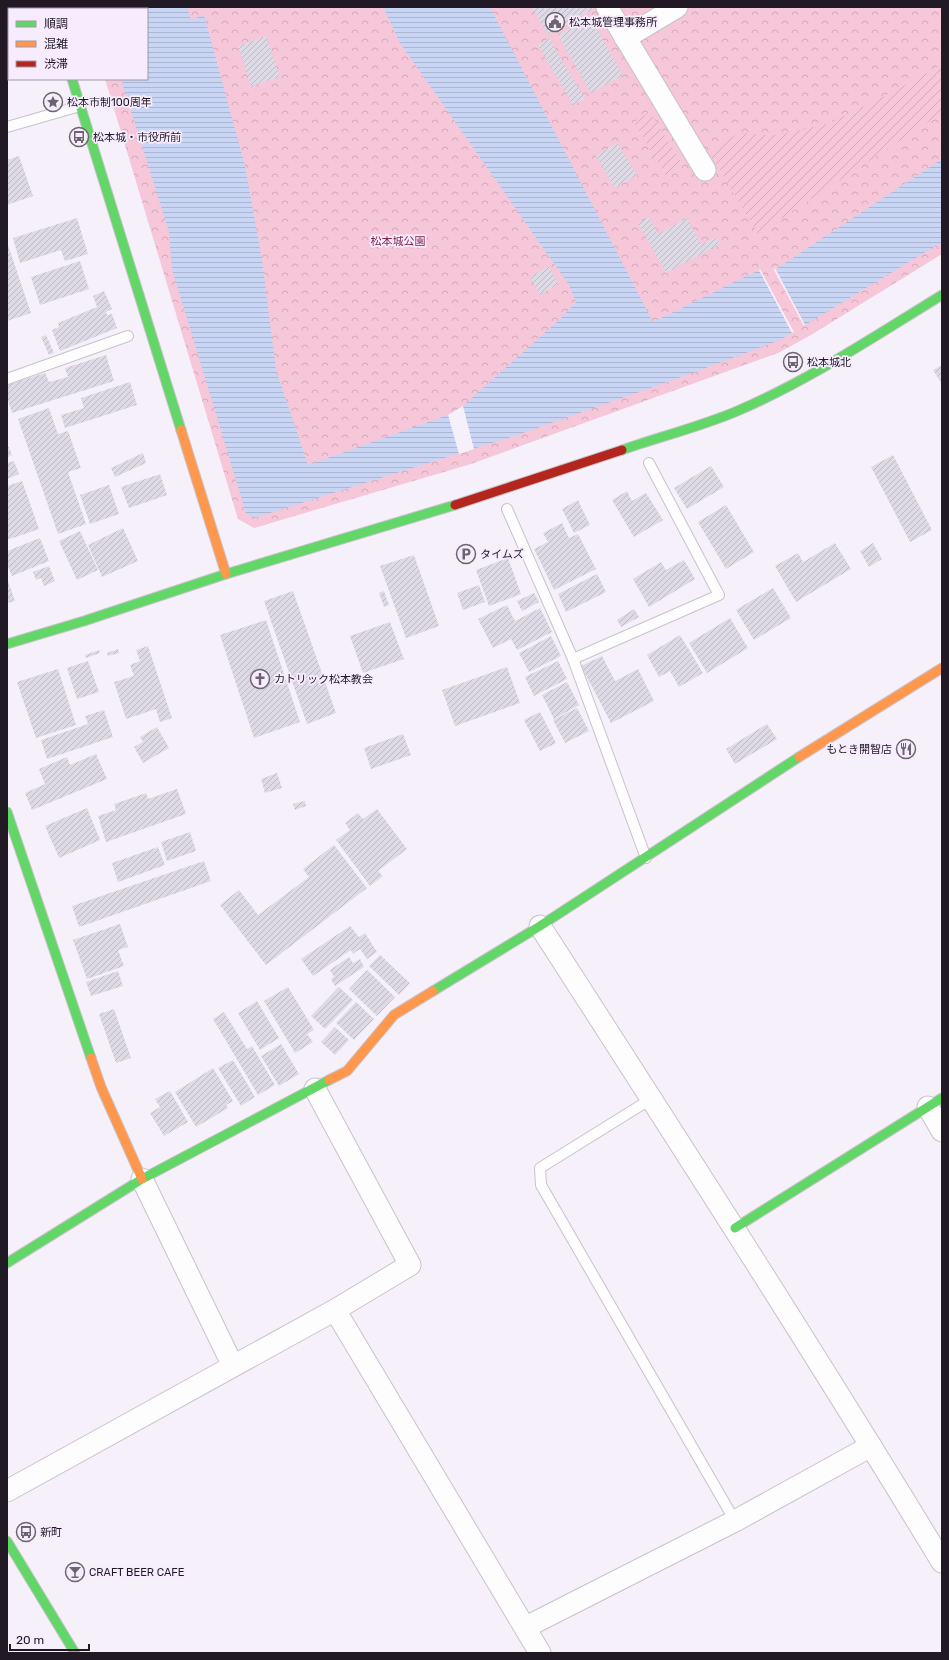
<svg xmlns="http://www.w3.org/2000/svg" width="949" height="1660" viewBox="0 0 949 1660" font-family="Rubik,'Noto Sans JP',sans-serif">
	<defs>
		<pattern id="park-crowns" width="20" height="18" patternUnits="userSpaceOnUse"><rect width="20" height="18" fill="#f5c7d8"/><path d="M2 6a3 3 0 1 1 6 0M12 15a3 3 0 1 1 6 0" fill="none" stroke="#d2aab9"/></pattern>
		<pattern id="garden-furrows" width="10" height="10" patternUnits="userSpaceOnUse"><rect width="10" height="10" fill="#f5c7d8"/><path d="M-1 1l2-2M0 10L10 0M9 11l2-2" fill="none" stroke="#d2aab9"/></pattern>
		<pattern id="water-rules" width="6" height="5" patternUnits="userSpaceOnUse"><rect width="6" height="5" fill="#c8d5f4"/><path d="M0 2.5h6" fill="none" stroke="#acb6d1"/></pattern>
		<pattern id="building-hatch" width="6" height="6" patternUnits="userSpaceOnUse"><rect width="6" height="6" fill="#dddae5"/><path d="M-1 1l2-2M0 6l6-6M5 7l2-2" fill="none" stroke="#bdbac4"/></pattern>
	</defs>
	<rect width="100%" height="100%" fill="#f6f0fa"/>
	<path fill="url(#park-crowns)" d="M83,7H942V254L811,335L778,353L471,464L254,528L238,519L105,79H147V9H84Z"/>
	<g fill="url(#garden-furrows)">
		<path d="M942,65V113L758,234L709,152L737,134L745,133L762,135H778L827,124L879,99Z"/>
		<path d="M650,112L683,165L666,176L634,122Z"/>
	</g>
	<g fill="url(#water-rules)">
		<path d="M98,7H187L191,20L204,15L245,166L262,260L276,370L308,465L448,415L463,406L560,319L576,302L569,285L400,43L383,7H490L653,322L759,270L792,333L780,340L687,375L514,436L254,518L246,513L172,269L169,232L121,79H147V9H98Z"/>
		<path d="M942,159V242L805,325L776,269Z"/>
	</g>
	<g fill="#f6f0fa">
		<path d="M775,268L805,325L804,326L774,270Z"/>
		<path d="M760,269L794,332L792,333L759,270Z"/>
		<path d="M463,406L474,449L459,454L448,415Z"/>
	</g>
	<g fill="url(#building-hatch)">
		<path d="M532,7H592L593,9L548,35Z"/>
		<path d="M590,17L623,75L591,93L558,35Z"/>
		<path d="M266,36L280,77L251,86L238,46Z"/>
		<path d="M549,38L585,99L573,105L538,45Z"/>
		<path d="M617,143L637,175L615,188L596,156Z"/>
		<path d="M19,156L33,196L7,205V160Z"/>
		<path d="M649,217L658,234L687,218L701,245L715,237L720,244L666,273L638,223Z"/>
		<path d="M77,218L88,254L65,261L61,250L20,263L13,238Z"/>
		<path d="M7,245H8L31,313L7,321Z"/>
		<path d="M80,261L89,289L40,305L31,277Z"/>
		<path d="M549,266L558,284L540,295L530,277Z"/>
		<path d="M104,291L112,309L106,312L107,315L112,314L117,328L60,351L52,330L59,327L58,323L97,307L93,296Z"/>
		<path d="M46,335L54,353L49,355L41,337Z"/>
		<path d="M106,355L114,381L12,413L7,397V385L45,373L49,382L68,377L65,368Z"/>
		<path d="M942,365V384L933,370Z"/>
		<path d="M130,382L137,405L65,428L61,415L84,408L81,398Z"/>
		<path d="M49,408L58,434L68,431L81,468L68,472L86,524L58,534L18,419Z"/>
		<path d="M7,443L12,455L7,458Z"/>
		<path d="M143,453L146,463L115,477L111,468Z"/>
		<path d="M893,455L932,530L910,542L871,467Z"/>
		<path d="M14,461L19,474L7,479V463Z"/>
		<path d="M711,466L724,487L687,509L674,488Z"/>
		<path d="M160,474L167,495L129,508L121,487Z"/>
		<path d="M22,481L39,529L7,540V486Z"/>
		<path d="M109,485L119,514L90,524L80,495Z"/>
		<path d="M627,491L632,501L646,493L663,520L634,537L612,500Z"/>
		<path d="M578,500L590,525L574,533L562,509Z"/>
		<path d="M726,505L754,552L726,569L698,522Z"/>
		<path d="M562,523L569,538L578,534L596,569L554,590L534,549L548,542L543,533Z"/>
		<path d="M123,528L138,561L102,577L88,545Z"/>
		<path d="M80,531L98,570L77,580L59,541Z"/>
		<path d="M40,538L49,561L12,576L7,564V551Z"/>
		<path d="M835,543L851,569L796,602L775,566L798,553L803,562Z"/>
		<path d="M873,543L882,559L869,567L860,551Z"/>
		<path d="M414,555L439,626L406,638L380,566Z"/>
		<path d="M508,558L521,594L489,606L476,570Z"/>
		<path d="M684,560L695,579L649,607L633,579L661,562L666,570Z"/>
		<path d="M49,566L55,581L44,586L41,578L36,580L33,572Z"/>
		<path d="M597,574L606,592L566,612L558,594Z"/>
		<path d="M7,578L15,601L7,603Z"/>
		<path d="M479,585L485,602L463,610L457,593Z"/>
		<path d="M773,588L791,618L754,640L736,610Z"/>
		<path d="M293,591L336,713L307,724L264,601Z"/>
		<path d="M384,591L389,605L384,607L379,593Z"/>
		<path d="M534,593L539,602L522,611L517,601Z"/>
		<path d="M507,605L515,621L540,608L552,632L517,650L511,639L493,648L478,619Z"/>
		<path d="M634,609L639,617L621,627L617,620Z"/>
		<path d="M730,618L748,648L707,673L689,643Z"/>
		<path d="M266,620L300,722L254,738L220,635Z"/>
		<path d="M390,622L404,659L363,673L350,636Z"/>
		<path d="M680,635L703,673L679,687L670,671L659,677L647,655Z"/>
		<path d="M551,636L561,656L529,672L519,653Z"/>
		<path d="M148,646L172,718L160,722L156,709L126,719L114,682L134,676L130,665L140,661L136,650Z"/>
		<path d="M118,649L119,653L108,656L107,653Z"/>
		<path d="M99,650L100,653L86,658L85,655Z"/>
		<path d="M602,656L615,681L638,669L654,701L611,723L581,666Z"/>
		<path d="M88,661L99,692L77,699L67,668Z"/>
		<path d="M558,661L567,679L534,696L525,677Z"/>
		<path d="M507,667L520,703L455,726L442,690Z"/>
		<path d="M58,669L76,725L36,738L17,682Z"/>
		<path d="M567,682L579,705L554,719L542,695Z"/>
		<path d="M577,708L589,731L565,743L553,720Z"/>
		<path d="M104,710L113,737L47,759L41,740L88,724L85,716Z"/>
		<path d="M540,712L556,743L540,751L524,720Z"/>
		<path d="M767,724L777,739L735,764L726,749Z"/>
		<path d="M157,727L169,748L143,763L134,747L143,742L140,737Z"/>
		<path d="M403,734L411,755L371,769L364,748Z"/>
		<path d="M96,754L107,779L32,810L25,793L45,784L39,769L67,757L70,765Z"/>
		<path d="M277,773L282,788L265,793L261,779Z"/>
		<path d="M177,789L186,814L106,842L98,816L116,810L114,804L146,793L148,799Z"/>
		<path d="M305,801L306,806L295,810L293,804Z"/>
		<path d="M87,808L100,840L59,858L45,826Z"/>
		<path d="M377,809L407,849L378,871L383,876L370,886L336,840L350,830L345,823L358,813L363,819Z"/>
		<path d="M190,832L196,851L167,861L161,842Z"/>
		<path d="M334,845L367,888L266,965L220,905L239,890L258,915L309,877L303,869Z"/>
		<path d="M158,847L165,865L118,882L112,863Z"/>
		<path d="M204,861L211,881L79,927L72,906Z"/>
		<path d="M120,924L128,947L118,950L124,966L87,979L73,940Z"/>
		<path d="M350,926L359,937L365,933L377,952L367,959L360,949L353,954L351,950L313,976L301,959Z"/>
		<path d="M380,955L410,983L399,995L369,966Z"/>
		<path d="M349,957L353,963L360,959L364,967L335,986L331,979L334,977L330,970Z"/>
		<path d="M367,970L395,997L377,1016L349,989Z"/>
		<path d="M118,971L123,986L91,996L86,982Z"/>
		<path d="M288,987L314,1030L307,1034L313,1042L295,1053L264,1001Z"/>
		<path d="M339,987L353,1000L325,1029L311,1016Z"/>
		<path d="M257,1001L279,1038L260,1050L238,1013Z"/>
		<path d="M356,1002L374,1019L354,1040L336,1023Z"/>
		<path d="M114,1009L131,1058L116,1063L99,1014Z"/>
		<path d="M224,1012L247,1049L252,1046L275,1085L258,1095L213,1019Z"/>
		<path d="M335,1027L349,1040L335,1055L321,1042Z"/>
		<path d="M281,1044L299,1074L279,1086L261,1056Z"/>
		<path d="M233,1060L255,1097L241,1106L218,1068Z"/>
		<path d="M213,1068L233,1101L226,1105L228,1108L196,1127L175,1092Z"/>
		<path d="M170,1091L188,1122L164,1136L150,1113L160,1107L155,1099Z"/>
	</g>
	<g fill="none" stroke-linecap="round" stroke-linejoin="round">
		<g stroke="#c8c2cb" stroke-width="12">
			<g id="lane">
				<path d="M7,32H9"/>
				<path d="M7,127L80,106"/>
				<path d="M7,379L128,336"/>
				<path d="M507,509L573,659L646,858"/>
				<path d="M573,659L719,595L649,463"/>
				<path d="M651,1099L540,1168L541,1185L735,1521"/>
			</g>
		</g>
		<g stroke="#c8c2cb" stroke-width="23">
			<g id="street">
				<path d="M607,7L705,170"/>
				<path d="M625,38L677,7"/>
				<path d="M540,926C676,1137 812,1348 942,1562"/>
				<path d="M928,1107L942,1131"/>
				<path d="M142,1179L233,1366"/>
				<path d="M335,1310L540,1653"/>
				<path d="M7,1491L335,1310L410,1265L315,1089"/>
				<path d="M526,1627L735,1521L871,1446"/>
			</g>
		</g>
		<g stroke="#c8c2cb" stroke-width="11">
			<g id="fast">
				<path d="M72,79L181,430"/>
				<path d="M622,450C659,437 699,427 735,412C808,381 875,336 942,295"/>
				<path d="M7,644L84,621L226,574L455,505"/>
				<path d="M7,812L91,1058"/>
				<path d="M433,991L540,926L799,757"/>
				<path d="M735,1228L942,1098"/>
				<path d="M7,1263L142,1179L329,1080"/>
				<path d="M7,1541L75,1653"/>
			</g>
		</g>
		<g stroke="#c8c2cb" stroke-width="11">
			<g id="slow">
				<path d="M50,7V9"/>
				<path d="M181,430L226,574"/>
				<path d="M799,757L942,668"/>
				<path d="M91,1058L101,1087L142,1179"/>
				<path d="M329,1080L347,1071L394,1015L433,991"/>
			</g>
		</g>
		<g stroke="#c8c2cb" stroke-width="11">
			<path id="jam" d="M455,505L622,450"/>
		</g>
		<use href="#lane" stroke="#fefdfe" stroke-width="10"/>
		<use href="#street" stroke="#fefdfe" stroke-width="21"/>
		<use href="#fast" stroke="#63d668" stroke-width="9"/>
		<use href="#slow" stroke="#ff974d" stroke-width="9"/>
		<use href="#jam" stroke="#b3261e" stroke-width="9"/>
	</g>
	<defs>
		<g id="civic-ring" transform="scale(1)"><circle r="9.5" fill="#f7ecfe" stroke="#6c656f" stroke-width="1.5"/><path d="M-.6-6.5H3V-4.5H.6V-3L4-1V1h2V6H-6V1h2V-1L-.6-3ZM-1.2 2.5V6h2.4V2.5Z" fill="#6c656f"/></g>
		<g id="sight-ring" transform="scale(1)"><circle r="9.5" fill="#f7ecfe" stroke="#6c656f" stroke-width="1.5"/><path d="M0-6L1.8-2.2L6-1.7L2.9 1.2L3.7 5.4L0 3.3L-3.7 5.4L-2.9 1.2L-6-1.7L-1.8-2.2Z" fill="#6c656f"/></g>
		<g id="bus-ring" transform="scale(1)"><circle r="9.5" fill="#f7ecfe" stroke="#6c656f" stroke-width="1.5"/><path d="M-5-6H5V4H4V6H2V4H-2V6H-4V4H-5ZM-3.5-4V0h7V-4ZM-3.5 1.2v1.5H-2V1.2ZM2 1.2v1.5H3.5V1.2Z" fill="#6c656f"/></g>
		<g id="parking-ring" transform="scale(1)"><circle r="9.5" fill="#f7ecfe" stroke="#6c656f" stroke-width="1.5"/><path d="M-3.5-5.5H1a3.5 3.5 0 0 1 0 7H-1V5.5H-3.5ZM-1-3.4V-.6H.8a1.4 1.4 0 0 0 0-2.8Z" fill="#6c656f"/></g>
		<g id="church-ring" transform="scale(1)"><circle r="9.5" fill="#f7ecfe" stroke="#6c656f" stroke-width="1.5"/><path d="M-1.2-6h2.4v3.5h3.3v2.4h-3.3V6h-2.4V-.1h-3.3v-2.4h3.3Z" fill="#6c656f"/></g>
		<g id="restaurant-ring" transform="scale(1)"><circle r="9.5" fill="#f7ecfe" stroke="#6c656f" stroke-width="1.5"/><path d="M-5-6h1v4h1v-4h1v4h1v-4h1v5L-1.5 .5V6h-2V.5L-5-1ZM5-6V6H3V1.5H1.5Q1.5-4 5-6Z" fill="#6c656f"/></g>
		<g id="bar-ring" transform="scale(1)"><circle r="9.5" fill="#f7ecfe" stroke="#6c656f" stroke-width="1.5"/><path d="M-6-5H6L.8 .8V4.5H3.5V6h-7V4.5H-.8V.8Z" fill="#6c656f"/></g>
	</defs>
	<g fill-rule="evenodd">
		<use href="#civic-ring" x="555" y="22"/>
		<use href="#sight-ring" x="53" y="102"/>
		<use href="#bus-ring" x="79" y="137"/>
		<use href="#bus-ring" x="793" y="362"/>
		<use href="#parking-ring" x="466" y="554"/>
		<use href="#church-ring" x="260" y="679"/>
		<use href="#restaurant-ring" x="906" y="749"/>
		<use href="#bus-ring" x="26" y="1532"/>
		<use href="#bar-ring" x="75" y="1572"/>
	</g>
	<g text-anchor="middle" stroke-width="3.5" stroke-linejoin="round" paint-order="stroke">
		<g font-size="11" fill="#211a24" stroke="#f7ecfe" text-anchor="start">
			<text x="569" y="26">松本城管理事務所</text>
			<text x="67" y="106">松本市制100周年</text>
			<text x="93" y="141">松本城・市役所前</text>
			<text x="807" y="366">松本城北</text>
			<text x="480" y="558">タイムズ</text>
			<text x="274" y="683">カトリック松本教会</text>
			<text x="892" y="753" text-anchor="end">もとき開智店</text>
			<text x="40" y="1536">新町</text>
			<text x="89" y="1576">CRAFT BEER CAFE</text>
		</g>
		<g font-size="11" fill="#85254a" stroke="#f7ecfe">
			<text x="398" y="245">松本城公園</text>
		</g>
	</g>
	<rect width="949" height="1660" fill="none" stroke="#211a24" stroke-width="16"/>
	<rect x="8" y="8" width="140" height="72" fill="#f7ecfe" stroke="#a198a7"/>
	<rect x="16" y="21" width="20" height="6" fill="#63d668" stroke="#a198a7"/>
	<text x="44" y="28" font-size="12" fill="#211a24">順調</text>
	<rect x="16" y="41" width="20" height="6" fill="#ff974d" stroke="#a198a7"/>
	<text x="44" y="48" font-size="12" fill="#211a24">混雑</text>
	<rect x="16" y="61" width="20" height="6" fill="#b3261e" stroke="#a198a7"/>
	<text x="44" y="68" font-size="12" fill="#211a24">渋滞</text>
	<path d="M10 1644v6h79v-6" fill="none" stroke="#211a24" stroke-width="2"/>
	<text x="16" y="1644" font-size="12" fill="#211a24" stroke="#f7ecfe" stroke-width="3" paint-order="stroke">20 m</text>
</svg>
